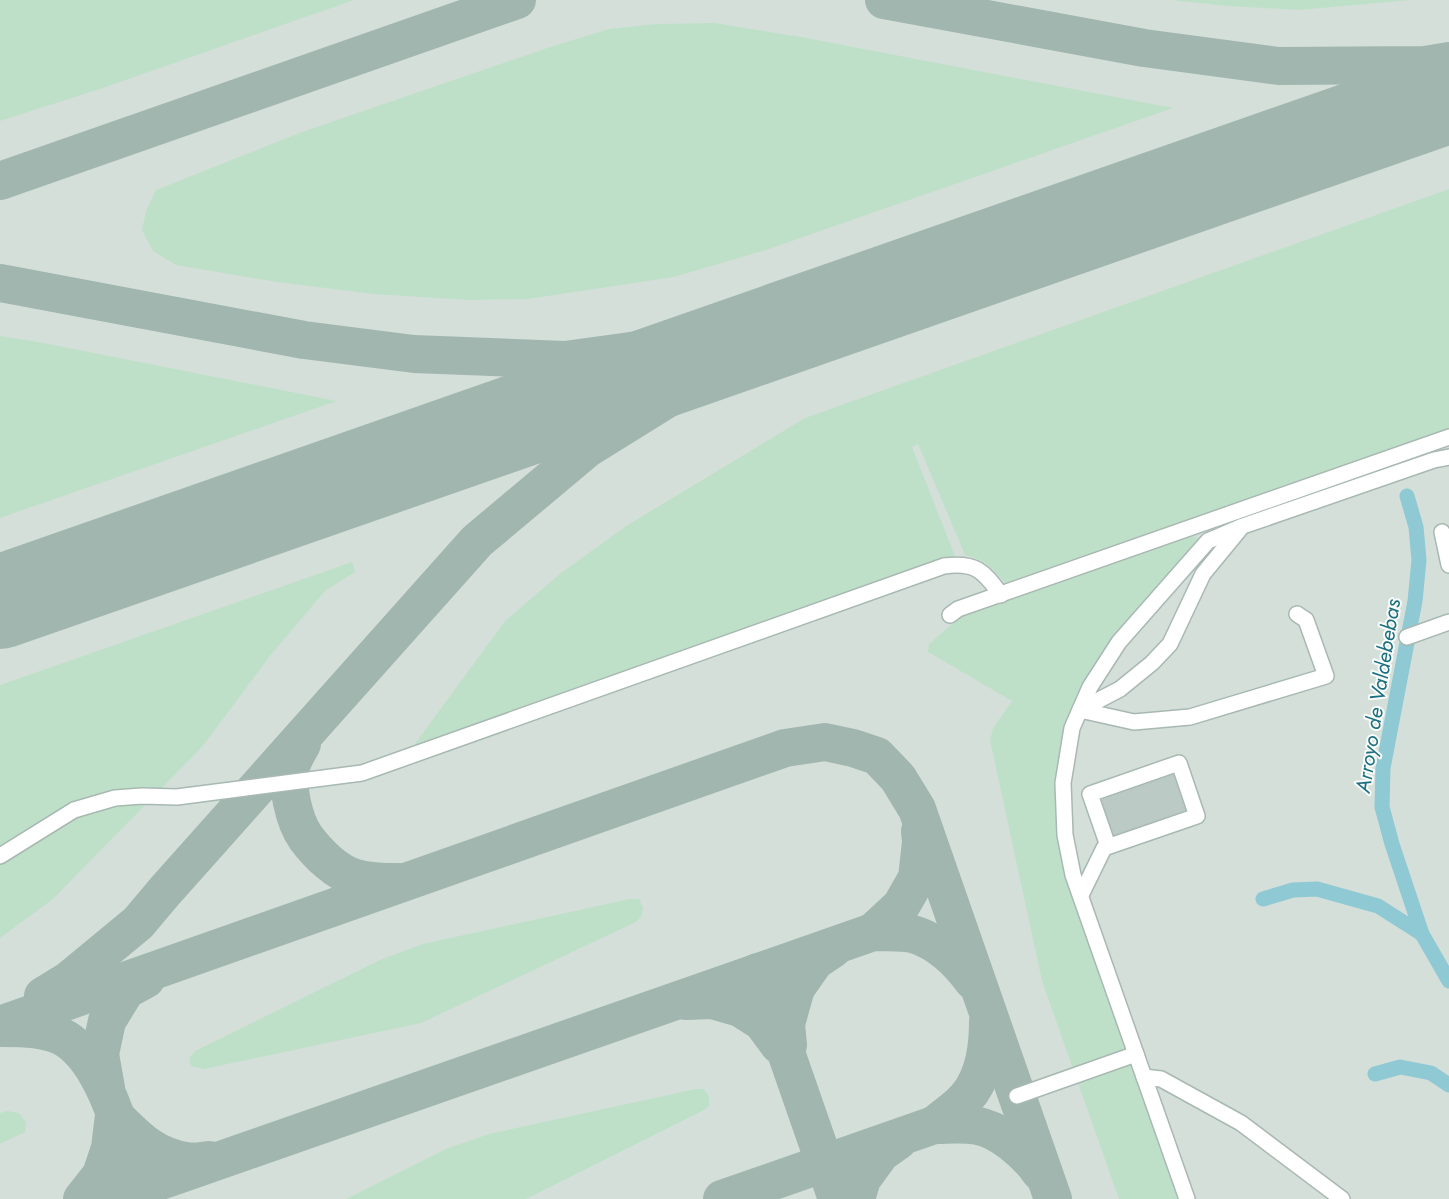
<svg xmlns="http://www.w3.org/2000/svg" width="1449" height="1199" viewBox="0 0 1449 1199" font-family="Jost,sans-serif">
	<rect width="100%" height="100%" fill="#e6efeb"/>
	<rect fill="#d4dfda" x="0" y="0" width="1449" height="1199"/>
	<g fill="#bfe0c8">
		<path d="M0,0H354L103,88L0,121Z"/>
		<path d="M1171,0H1412L1299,10L1228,6Z"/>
		<path d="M715,23L801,37L1173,108L766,250L674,277L528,299L470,300L373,294L277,282L176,265L153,251L142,230L146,211L156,190L302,132L550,47L609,29L656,24Z"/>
		<path d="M1449,189V430L1005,583C992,568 986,560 965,555L918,444L912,447L955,556L414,745L505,621L561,573L626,526L805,418Z"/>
		<path d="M0,336L33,341L337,401L0,518Z"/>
		<path d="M1191,536L1208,541L1119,642L1072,728L1060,835L1187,1199H1119L1042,981L990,740L993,728L1012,701L928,652L929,644L961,616Z"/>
		<path d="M352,562L355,572L325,591L270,656L202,747L53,899L0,938V685Z"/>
		<path d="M630,899H639L643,908L641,917L636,922L421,1023L204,1069L191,1066L189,1058L195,1051L382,959L423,944Z"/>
		<path d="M696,1089H704L709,1097V1106L702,1111L526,1199H346L448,1148L489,1134Z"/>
		<path d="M7,1111L19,1113L26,1122L25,1132L0,1144V1113Z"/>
	</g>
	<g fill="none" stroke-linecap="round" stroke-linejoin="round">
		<g stroke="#8ec9d4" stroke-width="15">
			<path d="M1407,496L1416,527L1419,560L1415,601L1383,768L1382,807L1392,844L1422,934L1449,981"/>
			<path d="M1263,899L1293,890L1317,889L1378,906L1422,934"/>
			<path d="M1375,1074L1400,1067L1431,1073L1449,1085"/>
		</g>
		<g stroke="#a2b6b0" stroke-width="38">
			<path d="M884,0L1144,48L1279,66L1425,65L1449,61"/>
			<path d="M0,181L517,0"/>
			<path d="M0,283L304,340L414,354L565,360L703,341L779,320"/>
			<path d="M302,744C299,750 294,757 292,764C285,784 294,821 306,838C318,854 337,873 356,878C370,882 384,882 398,882"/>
			<path d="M873,932L901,906L917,878L921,842L920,831"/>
			<path d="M758,972L837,1199"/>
			<path d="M43,996L69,980L138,923L165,891L477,541L588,448L712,371L902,286"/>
			<path d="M686,1001L712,1000L740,1008L762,1022L779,1045"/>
			<path d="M0,1025L785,748L825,742L853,748L877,756L898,778L917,809L1053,1199"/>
			<path d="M2,1028C23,1028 48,1028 66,1039C109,1066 126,1152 143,1199"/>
			<path d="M788,1045L786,1024L796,988L815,961L833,949"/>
			<path d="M106,1088L100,1054L107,1021L126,990L146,979"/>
			<path d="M934,1125C948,1125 964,1123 978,1126C1000,1130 1027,1153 1040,1172"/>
			<path d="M82,1199L101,1175L110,1148L114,1115C136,1137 153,1156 186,1161C193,1162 202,1161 209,1160"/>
			<path d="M109,1199L873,932C886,933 904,931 916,935C940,943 959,962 973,981"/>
			<path d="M722,1199L934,1125C943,1118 951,1112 959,1105C983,1085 988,1052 988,1022"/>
			<path d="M856,1199L862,1179L881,1153L898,1141"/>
		</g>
		<path stroke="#a2b6b0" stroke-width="94" d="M0,602L1449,96"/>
	</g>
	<path fill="#bbcac4" stroke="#b8c9c2" d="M1173,775L1185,810L1114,835L1102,800Z"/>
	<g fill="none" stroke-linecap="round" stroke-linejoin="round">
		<g stroke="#a8b8b2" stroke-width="18">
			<g id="minor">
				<path d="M1442,532L1449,565"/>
				<path d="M950,615L958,609L1449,437"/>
				<path d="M1407,637L1449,622"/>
				<path d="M1080,710L1134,722L1190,717L1326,676L1306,620L1297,614"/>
				<path d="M1080,710L1120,689L1152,663L1170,644L1203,574L1240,529"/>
				<path d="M0,856L74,810L115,798L142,796L177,797L362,773L944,566C975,562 983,570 1001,595"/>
				<path d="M1081,895L1104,848L1107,843L1090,794L1179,763L1197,816L1104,848"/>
				<path d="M1144,1077L1161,1079L1241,1123L1342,1199"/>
				<path d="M1017,1096L1136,1054"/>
				<path d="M1187,1199L1073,875L1065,835L1063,783L1072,728L1090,687L1119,642L1208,541L1243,526L1434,460L1449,457"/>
			</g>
		</g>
		<use href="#minor" stroke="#fff" stroke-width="15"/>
	</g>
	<g text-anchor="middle" stroke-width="4" stroke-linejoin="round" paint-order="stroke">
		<g font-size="21" font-style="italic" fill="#1c6f80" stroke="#f7fbf9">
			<text transform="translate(1378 696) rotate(-81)" y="7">Arroyo de Valdebebas</text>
		</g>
	</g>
</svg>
